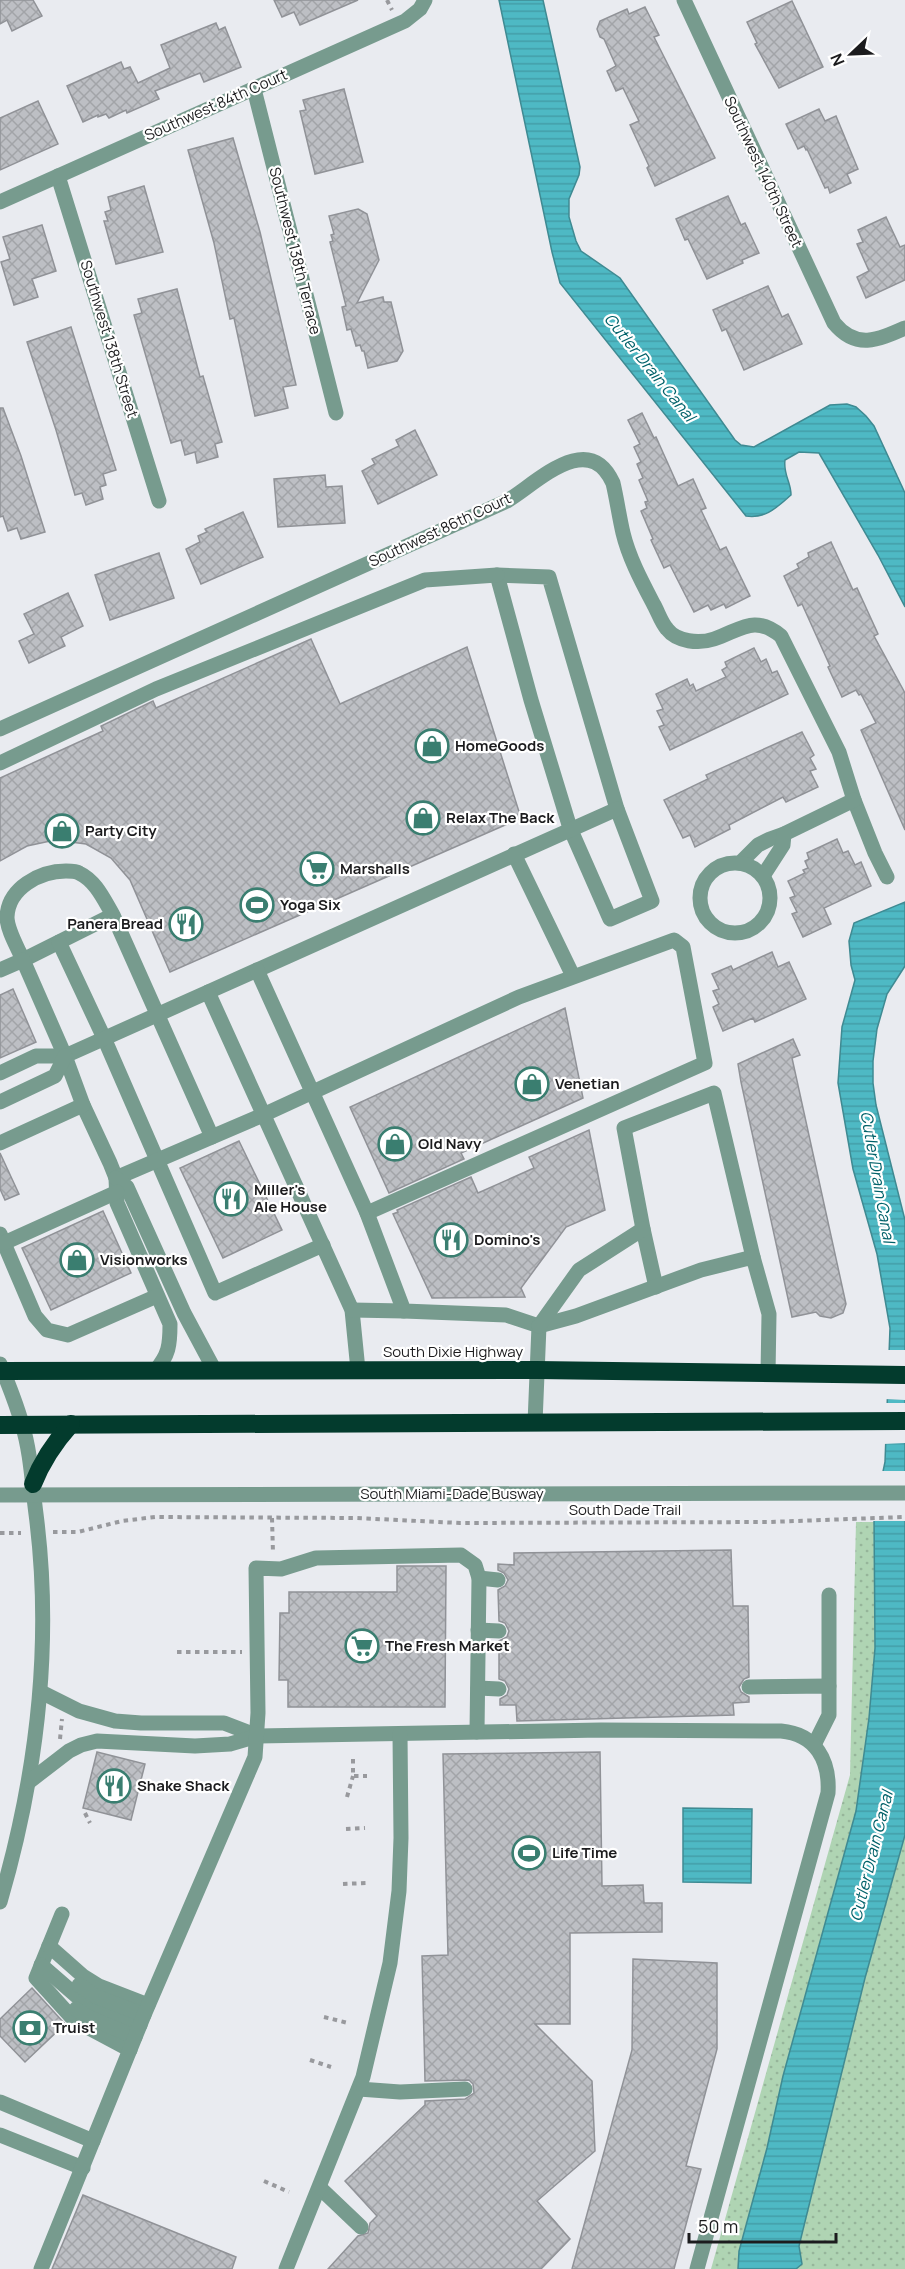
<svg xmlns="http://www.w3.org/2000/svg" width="905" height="2269" viewBox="0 0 905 2269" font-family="Manrope,sans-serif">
	<defs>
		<pattern id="grass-dots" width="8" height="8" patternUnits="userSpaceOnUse" patternTransform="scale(1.5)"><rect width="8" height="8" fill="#afd4b3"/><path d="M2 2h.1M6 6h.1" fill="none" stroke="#96b59a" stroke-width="1.8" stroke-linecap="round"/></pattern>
		<pattern id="water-rules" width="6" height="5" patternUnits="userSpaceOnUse" patternTransform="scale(1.5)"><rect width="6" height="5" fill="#4eb9c4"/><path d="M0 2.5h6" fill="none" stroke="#449ea8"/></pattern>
		<pattern id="building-cross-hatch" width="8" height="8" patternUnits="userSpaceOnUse" patternTransform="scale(1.5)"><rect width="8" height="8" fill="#bdbfc4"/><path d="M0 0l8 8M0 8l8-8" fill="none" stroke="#a2a4a8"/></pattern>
	</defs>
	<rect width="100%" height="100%" fill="#e9ebf0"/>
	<g fill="url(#grass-dots)">
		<path d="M856,1522H874L875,1648L869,1718L856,1811L783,2076L767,2148L739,2251L738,2269H711L850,1775Z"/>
		<path d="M905,1835V2269H796L802,2264L799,2246L865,1978Z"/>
	</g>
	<g fill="url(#water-rules)" stroke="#3f8a92" stroke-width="1.5">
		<path d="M499,0H543L580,167L579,175L569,199V217L576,241L581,251L620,278L735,440L741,445L754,447L830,405L847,404L856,407L866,416L874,426L905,493V607L878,555L819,453L799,452L785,460C783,475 791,481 791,495C777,507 766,519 746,516L560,283L552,252Z"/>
		<path d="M905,902V966L887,994L877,1029L873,1061V1083L876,1105L905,1220V1835L865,1978L799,2246L802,2264L796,2269H738L739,2251L767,2148L783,2076L856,1811L869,1718L875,1648L874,1514L885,1462L890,1328L877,1254L853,1169L838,1083L842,1027L855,980L851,965L849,941L854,923Z"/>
		<path d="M683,1808L752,1809L751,1883L683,1882Z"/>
	</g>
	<g fill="#e9ebf0">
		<path d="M886,1350H905V1400L884,1399Z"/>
		<path d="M884,1403H905V1443L883,1444Z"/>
		<path d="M880,1471H905V1521H871Z"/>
	</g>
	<g fill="url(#building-cross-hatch)" stroke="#909297" stroke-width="1.5">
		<path d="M0,0H33L42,16L12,31L7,20L0,24Z"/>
		<path d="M274,0H358L300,25L294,12L282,17Z"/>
		<path d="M792,1L823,67L779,88L755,44L757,43L747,22Z"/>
		<path d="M645,7L659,35L654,37L715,158L655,186L647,168L649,166L630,125L639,121L623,88L616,91L607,71L616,66L604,39L600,37L597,29L600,21L627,9L629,14Z"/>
		<path d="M216,23L219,30L225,27L241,67L204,82L200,73L155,91L159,99L127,113L126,110L109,118L106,114L98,117V115L83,122L67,86L121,62L124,69L130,67L138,83L170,68L161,45Z"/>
		<path d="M344,89L363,162L315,174L300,111L306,110L303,100Z"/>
		<path d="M38,101L58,144L0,170V118Z"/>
		<path d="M819,109L825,121L836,116L858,169L847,174L851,183L830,193L828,187L825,188L807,149L806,150L804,146L798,149L786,124Z"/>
		<path d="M233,138L260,232L296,385L283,387L288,408L255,416L234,318L230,319L214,243L188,150Z"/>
		<path d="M144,186L163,252L116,264L104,221H108L105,212L111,210L108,197Z"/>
		<path d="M728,196L741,225L745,223L759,253L742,260L743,263L707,279L688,239L685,240L676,219Z"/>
		<path d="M358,209L367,214L379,260L357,303L383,297L384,302H391L403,351L397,361L368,368L364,351H362L360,345L356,346L351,329L347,330L342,307L346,306L330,242L333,241L331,235L334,234L329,216Z"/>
		<path d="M886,217L900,247L905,245V280L866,298L857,277L869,271L857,244L863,242L858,230Z"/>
		<path d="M42,225L56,271L32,279L38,297L14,305L1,262L10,259L3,237Z"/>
		<path d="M768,286L782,317L788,314L802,344L744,370L726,329L722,331L713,310Z"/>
		<path d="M177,289L200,377L203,376L222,442L215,444L218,457L197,463L195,452L185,455L181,440L171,443L134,315L142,313L138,299Z"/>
		<path d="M71,327L116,470L103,474L106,485L100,487L103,499L86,505L82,493L75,495L56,430L27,342Z"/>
		<path d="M0,408H3L21,456L45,532L21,539L17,528L8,531L3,516L0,517Z"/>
		<path d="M642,413L654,438L656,437L678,486L693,479L706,508L701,510L720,550L726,547L750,596L726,608L724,604L711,610L708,605L694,612L670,565L664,568L651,540L653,539L641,511L647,508L645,502L648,501L639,480L643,478L637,464L641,462L634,447L640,444L628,420Z"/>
		<path d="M415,430L437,475L378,504L362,471L375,464L372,459L399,446L396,440Z"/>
		<path d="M325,475L326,487L342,486L345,523L278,527L274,479Z"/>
		<path d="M243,512L263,557L201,584L186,549L200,542L198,536L207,532L205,529Z"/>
		<path d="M831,542L853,590L857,588L878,634L874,636L905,693V830L861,730L876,723L861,694L859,695L856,690L842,697L828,667L830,666L802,604L798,606L784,576L799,568L797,564L809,557L808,553Z"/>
		<path d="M159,553L174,598L110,620L95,575Z"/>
		<path d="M68,593L83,626L61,637L65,646L29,663L19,641L34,634L24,614Z"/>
		<path d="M311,639L340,704L467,647L521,818L170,972L130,880L111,858L86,844L55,840L27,846L0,861V778L103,731L101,726L153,701L156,708Z"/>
		<path d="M754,648L761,662L766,659L772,673L777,671L788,694L670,750L659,727L664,725L657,711L663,709L656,694L687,679L690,686L693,684L696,691L726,677L722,670L727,667L725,662Z"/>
		<path d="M802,732L814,755L810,758L816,769L810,771L818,787L786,802L783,797L729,825L730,829L695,847L690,835L683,838L664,800L708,779L706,775Z"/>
		<path d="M837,839L843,853L848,851L855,865L861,862L871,886L824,908L831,924L803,937L792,914L797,912L790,898L795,896L788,881L805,873L803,870L808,868L805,861L809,859L807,853Z"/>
		<path d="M772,952L778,967L789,962L806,999L755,1022L753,1018L723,1031L713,1007L719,1004L713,991L719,989L712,974L731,966L733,970Z"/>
		<path d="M13,989L36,1042L0,1058V995Z"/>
		<path d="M565,1008L583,1098L461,1153L464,1159L389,1193L350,1107Z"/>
		<path d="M793,1039L800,1055L792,1058L846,1304L843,1313L831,1318L820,1316L816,1312L792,1317L741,1082L738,1064Z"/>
		<path d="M589,1130L605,1210L566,1227L521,1288L525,1297L432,1298L393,1214L398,1212L397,1210L471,1177L478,1193L534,1168L529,1157Z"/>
		<path d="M239,1141L282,1230L223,1258L180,1168Z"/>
		<path d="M0,1153L19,1194L5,1200L0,1189Z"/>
		<path d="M103,1211L131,1273L51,1310L22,1248Z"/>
		<path d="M731,1550L733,1606H748L749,1677L744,1679L739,1687L741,1692L749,1697V1702L733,1703L734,1715L517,1721L516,1705H500V1699L507,1695L509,1689L505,1681L499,1679V1641L507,1637L509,1631L505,1623L499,1621L498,1590L505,1586L508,1580L504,1573L498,1570V1564L514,1565V1553Z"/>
		<path d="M397,1566H446L445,1707H288V1680H279L280,1613H289V1592H397Z"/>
		<path d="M97,1752L145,1764L131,1820L83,1808Z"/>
		<path d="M600,1752L602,1886L643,1885L644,1903H662V1932L570,1933V2024H535L592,2081L595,2151L537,2201L570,2239L541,2269H328L358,2236L368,2233L370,2223L377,2216L345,2181L425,2105V2101L465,2099L474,2093L473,2084L469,2080L425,2081L422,1956L448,1955L443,1754Z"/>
		<path d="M633,1959L717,1963V2049L686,2166L701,2169L674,2269H572L632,2050Z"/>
		<path d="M32,1988L65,2024L25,2062L0,2036V2019Z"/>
		<path d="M83,2195L236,2257L232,2269H52Z"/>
	</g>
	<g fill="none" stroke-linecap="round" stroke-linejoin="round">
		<g stroke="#98999d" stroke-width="4" stroke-dasharray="4.5 4.5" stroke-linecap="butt">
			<path d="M387,0L392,10"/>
			<path d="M272,1518L273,1553"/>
			<path d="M53,1532H78L122,1521L155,1517L356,1518L460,1523L770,1522L905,1517"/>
			<path d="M0,1533H21"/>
			<path d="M177,1652H242"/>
			<path d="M60,1739L62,1719"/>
			<path d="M353,1759V1776H367"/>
			<path d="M347,1797L353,1776"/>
			<path d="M85,1813L90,1823"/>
			<path d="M346,1829L365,1828"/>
			<path d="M343,1884L366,1883"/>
			<path d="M324,2017L348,2023"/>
			<path d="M310,2060L331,2067"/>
			<path d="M264,2181L289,2192"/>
		</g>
		<g stroke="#779b8e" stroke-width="15">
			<path d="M684,0L834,323C856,350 878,340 905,328"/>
			<path d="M254,89L336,413"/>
			<path d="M58,176L159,501"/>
			<path d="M0,202L405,21L420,9L425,0"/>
			<path d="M497,575L549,577L617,809L652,901L610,919L570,828L531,700Z"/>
			<path d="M0,729L507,501C537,483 588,429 613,483C617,500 619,516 623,533C629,558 642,582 654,605C658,612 661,622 667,629C677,642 699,644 714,639C741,630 754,614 781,636L839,752L854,800L875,853L887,877"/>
			<path d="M0,763L156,689L425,580L497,575"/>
			<path d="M514,854L573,976"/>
			<path d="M740,863L758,845L770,839L784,834L854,800"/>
			<circle cx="735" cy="898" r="35"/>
			<path d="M763,876L783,845L784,834"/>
			<path d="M113,915C104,900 96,881 79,873C76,871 70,871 66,871C40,871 8,888 7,917C7,930 18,948 23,960L113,915L212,1137"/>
			<path d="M59,942L104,1038L215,1293L323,1245"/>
			<path d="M0,970L23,960L65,1056L83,1105L110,1163L116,1178L117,1203L170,1324C170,1345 169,1355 155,1371"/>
			<path d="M208,992L617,809"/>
			<path d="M0,1073L36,1056H65L208,992L352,1310L358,1370"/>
			<path d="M0,1102L55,1076L65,1056"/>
			<path d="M0,1143L83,1105"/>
			<path d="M116,1178L263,1115L519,997L674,940L683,947L705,1063L367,1213L257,970"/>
			<path d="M116,1178L127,1187L184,1313L215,1371"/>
			<path d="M367,1213L404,1311L506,1315L539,1326L535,1423"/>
			<path d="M0,1234L35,1316L47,1330L68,1335L157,1296"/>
			<path d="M4,1243L117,1192"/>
			<path d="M656,1287L643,1229L624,1128L714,1093L753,1257"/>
			<path d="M352,1310L404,1311"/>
			<path d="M539,1326L576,1316L701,1270L753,1257L769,1314L768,1374"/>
			<path d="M539,1326L579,1270L643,1229"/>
			<path d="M0,1364C8,1383 16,1403 22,1424C31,1453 32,1484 36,1514C53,1646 37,1775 0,1902"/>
			<path d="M0,1495L905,1493"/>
			<path d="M479,1578L498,1580"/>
			<path d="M829,1595V1686"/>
			<path d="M478,1630L499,1631"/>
			<path d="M749,1687L829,1686V1715L814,1745"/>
			<path d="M478,1688L499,1689"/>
			<path d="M41,1692L79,1711L115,1721L141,1723H224L258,1736"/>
			<path d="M30,1781L69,1751L81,1745L97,1741L195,1746L230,1744L258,1736L601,1730L781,1731C816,1734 830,1761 828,1793L697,2269"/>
			<path d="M62,1914L36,1978L74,2020L130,2050"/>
			<path d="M49,1946L83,1976L99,1986L148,2005"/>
			<path d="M41,1965L87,2005L140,2025"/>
			<path d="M79,1985L95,1996L144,2015"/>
			<path d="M76,2009L86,2016L135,2037"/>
			<path d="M359,2089L400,2092L465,2089"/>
			<path d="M0,2102L93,2141"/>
			<path d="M0,2135L83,2168"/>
			<path d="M320,2188L361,2227"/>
			<path d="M41,2269L144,2015L255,1757L258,1713L256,1568L281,1569L316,1558L461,1555L475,1565L479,1578L477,1732"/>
			<path d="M286,2269L363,2077L390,1963L399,1891L401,1838L400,1734"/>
		</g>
		<g stroke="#033b2d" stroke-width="18">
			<path d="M0,1371L537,1370L905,1375"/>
			<path d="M0,1425L905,1421"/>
			<path d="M33,1484C42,1461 54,1443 71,1424"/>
		</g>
	</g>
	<defs>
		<g id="shop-ring" transform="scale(1.725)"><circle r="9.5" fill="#fff" stroke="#3a7e70" stroke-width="1.5"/><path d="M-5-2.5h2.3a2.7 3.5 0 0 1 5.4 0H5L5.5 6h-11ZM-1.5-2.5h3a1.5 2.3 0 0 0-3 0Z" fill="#3a7e70"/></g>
		<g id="supermarket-ring" transform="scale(1.725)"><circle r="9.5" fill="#fff" stroke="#3a7e70" stroke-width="1.5"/><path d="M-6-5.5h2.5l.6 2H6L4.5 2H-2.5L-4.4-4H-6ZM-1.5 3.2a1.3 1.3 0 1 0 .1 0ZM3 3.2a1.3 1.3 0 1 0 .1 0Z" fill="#3a7e70"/></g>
		<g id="stadium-ring" transform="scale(1.725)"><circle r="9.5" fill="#fff" stroke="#3a7e70" stroke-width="1.5"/><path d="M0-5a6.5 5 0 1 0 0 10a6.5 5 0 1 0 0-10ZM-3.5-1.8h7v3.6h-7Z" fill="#3a7e70"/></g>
		<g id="restaurant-ring" transform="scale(1.725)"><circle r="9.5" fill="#fff" stroke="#3a7e70" stroke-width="1.5"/><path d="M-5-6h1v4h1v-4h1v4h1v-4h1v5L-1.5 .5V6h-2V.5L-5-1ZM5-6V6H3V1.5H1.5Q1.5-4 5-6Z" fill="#3a7e70"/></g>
		<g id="bank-ring" transform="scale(1.725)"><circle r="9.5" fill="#fff" stroke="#3a7e70" stroke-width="1.5"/><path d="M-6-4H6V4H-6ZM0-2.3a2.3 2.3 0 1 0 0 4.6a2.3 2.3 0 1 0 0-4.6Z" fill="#3a7e70"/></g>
	</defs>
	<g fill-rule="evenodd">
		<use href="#shop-ring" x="432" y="746"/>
		<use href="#shop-ring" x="423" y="818"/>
		<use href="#shop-ring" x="62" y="831"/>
		<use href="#supermarket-ring" x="317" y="869"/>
		<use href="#stadium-ring" x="257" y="905"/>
		<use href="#restaurant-ring" x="186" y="924"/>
		<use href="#shop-ring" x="532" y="1084"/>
		<use href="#shop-ring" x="395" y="1144"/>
		<use href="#restaurant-ring" x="231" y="1199"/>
		<use href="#restaurant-ring" x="451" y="1240"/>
		<use href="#shop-ring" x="77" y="1260"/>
		<use href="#supermarket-ring" x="362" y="1646"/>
		<use href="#restaurant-ring" x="114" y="1786"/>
		<use href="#stadium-ring" x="529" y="1853"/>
		<use href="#bank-ring" x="30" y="2028"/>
	</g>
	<g text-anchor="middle" stroke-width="4.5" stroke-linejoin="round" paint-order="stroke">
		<g font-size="15" fill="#1c1c1e" stroke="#fff">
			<text transform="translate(216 105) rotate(-24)" y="5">Southwest 84th Court</text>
			<text transform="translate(763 172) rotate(65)" y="5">Southwest 140th Street</text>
			<text transform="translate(295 251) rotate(76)" y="5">Southwest 138th Terrace</text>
			<text transform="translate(109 339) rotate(73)" y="5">Southwest 138th Street</text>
			<text transform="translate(440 530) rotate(-25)" y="5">Southwest 86th Court</text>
			<text x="453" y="1357">South Dixie Highway</text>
			<text x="452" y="1499">South Miami-Dade Busway</text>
			<text x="625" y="1515">South Dade Trail</text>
		</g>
		<g font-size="15" font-weight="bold" fill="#1c1c1e" stroke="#fff" text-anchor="start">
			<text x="455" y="751">HomeGoods</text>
			<text x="446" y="823">Relax The Back</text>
			<text x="85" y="836">Party City</text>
			<text x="340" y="874">Marshalls</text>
			<text x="280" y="910">Yoga Six</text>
			<text x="163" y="929" text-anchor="end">Panera Bread</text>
			<text x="555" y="1089">Venetian</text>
			<text x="418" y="1149">Old Navy</text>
			<text x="254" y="1195">Miller's<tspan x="254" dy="17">Ale House</tspan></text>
			<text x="474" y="1245">Domino's</text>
			<text x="100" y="1265">Visionworks</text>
			<text x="385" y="1651">The Fresh Market</text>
			<text x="137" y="1791">Shake Shack</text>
			<text x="552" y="1858">Life Time</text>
			<text x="53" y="2033">Truist</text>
		</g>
		<g font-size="16" font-style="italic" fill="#006169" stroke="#fff">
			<text transform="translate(650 367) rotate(51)" y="6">Cutler Drain Canal</text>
			<text transform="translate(878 1177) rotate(80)" y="6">Cutler Drain Canal</text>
			<text transform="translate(871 1856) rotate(-76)" y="6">Cutler Drain Canal</text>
		</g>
	</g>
	<g transform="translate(851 54) rotate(247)" stroke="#ffffff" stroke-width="4.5" paint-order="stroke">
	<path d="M0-4.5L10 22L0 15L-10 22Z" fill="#1c1c1e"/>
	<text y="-9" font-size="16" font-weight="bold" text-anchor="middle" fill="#1c1c1e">N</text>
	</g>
	<path d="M689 2233v9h147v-9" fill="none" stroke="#1c1c1e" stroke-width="3"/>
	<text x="698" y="2233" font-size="18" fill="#1c1c1e" stroke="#ffffff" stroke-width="4.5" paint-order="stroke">50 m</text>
</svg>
